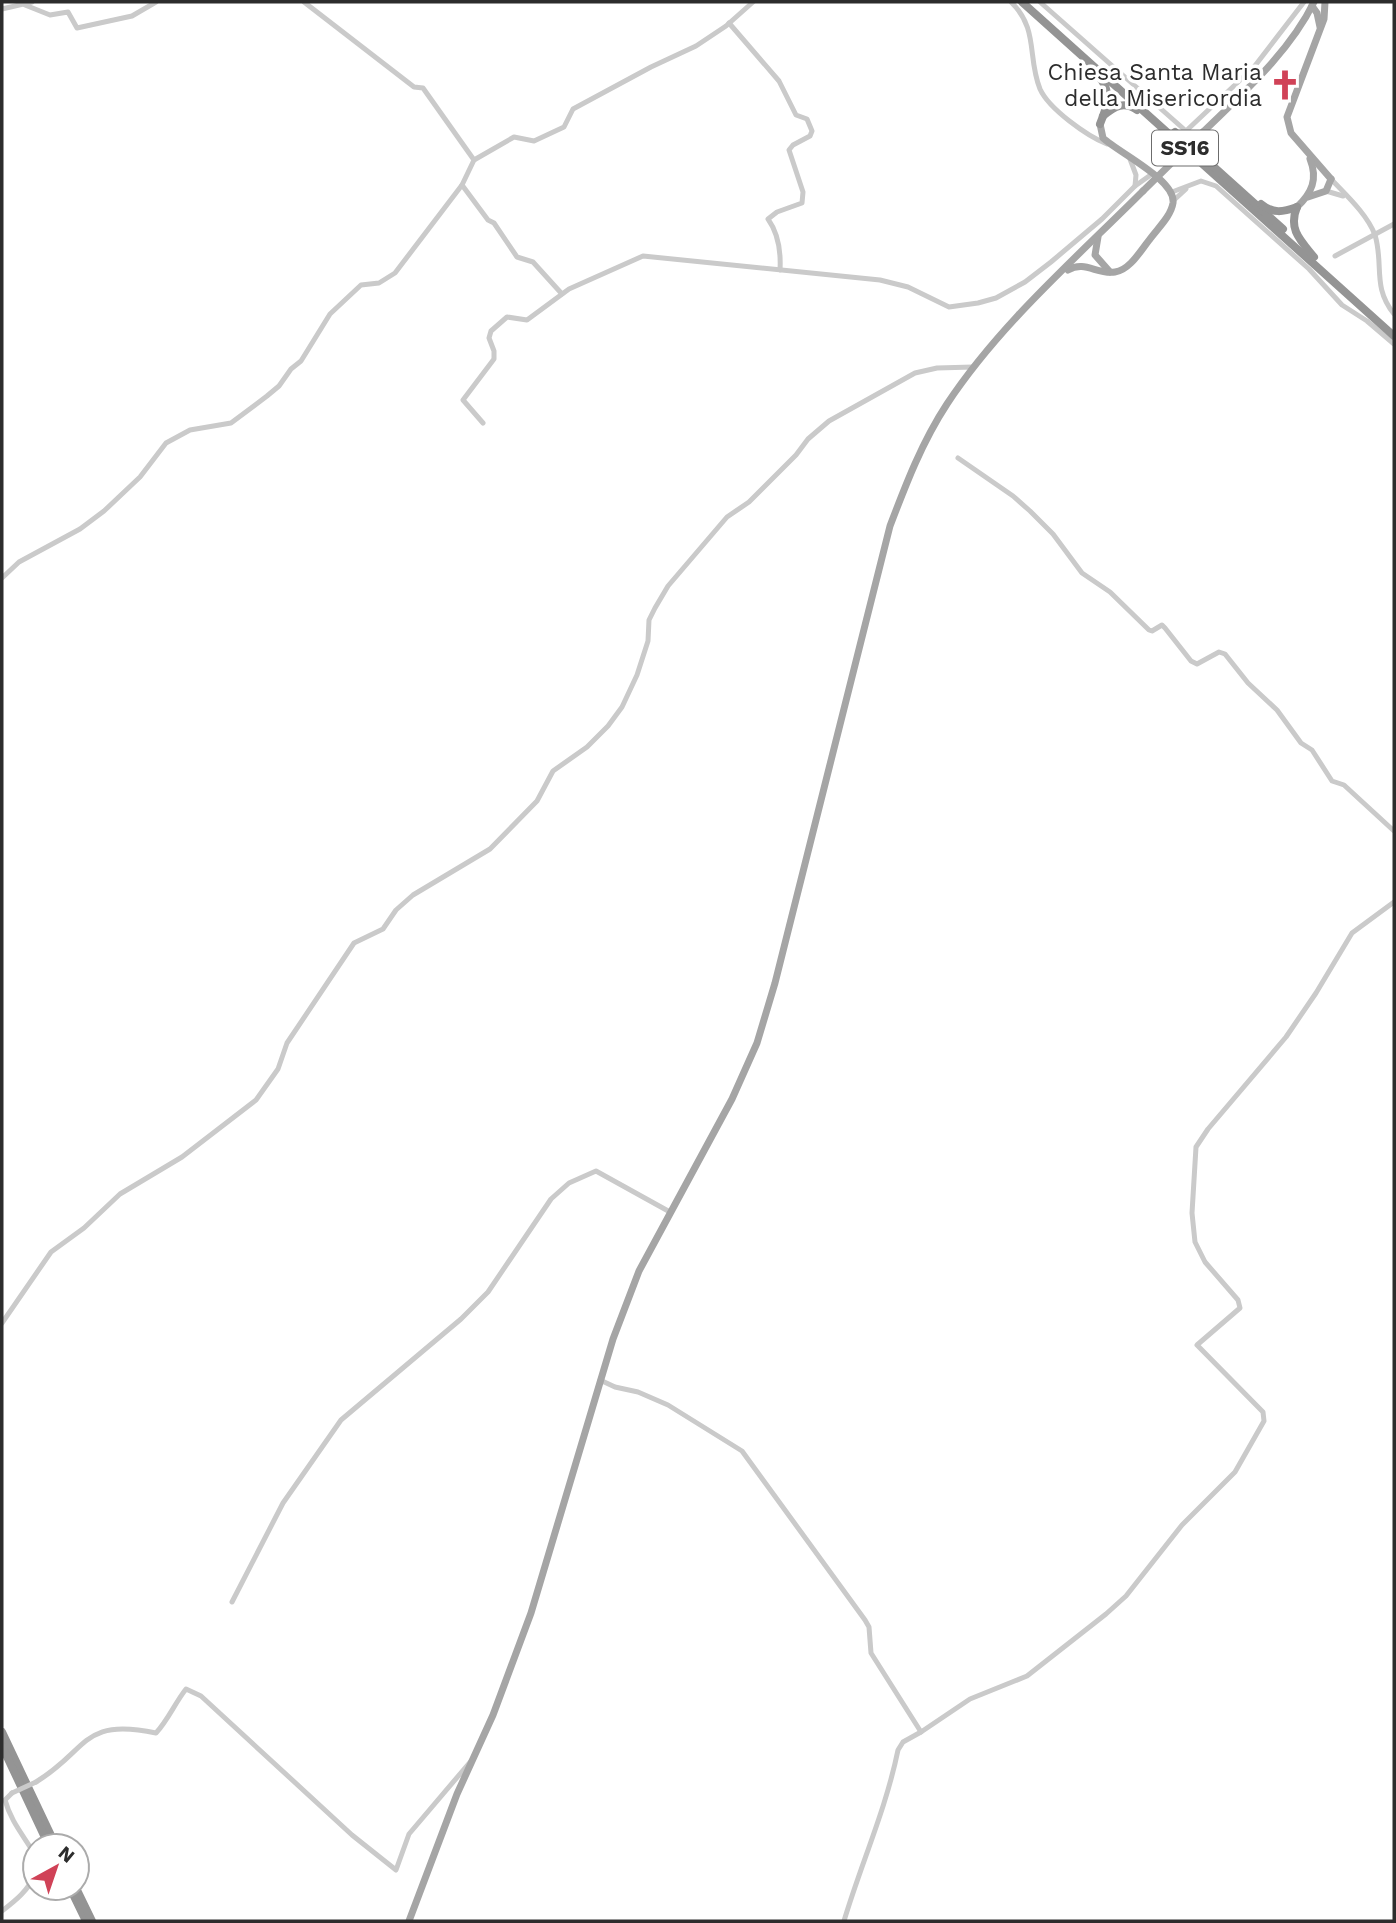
<svg xmlns="http://www.w3.org/2000/svg" width="1396" height="1923" viewBox="0 0 1396 1923" font-family="'Work Sans',sans-serif">
	<rect width="100%" height="100%" fill="#fff"/>
	<g fill="none" stroke-linecap="round" stroke-linejoin="round">
		<g stroke="#cacaca" stroke-width="5">
			<path d="M304,2L414,87L423,88L474,160"/>
			<path d="M1011,2C1039,29 1027,57 1040,89C1049,109 1087,136 1107,144"/>
			<path d="M1040,2L1186,131L1254,67L1304,2"/>
			<path d="M25,5L50,15L68,12L77,28L132,16L156,2"/>
			<path d="M2,9L32,2"/>
			<path d="M729,23L779,81L796,115L807,119L812,131L810,136L793,145L789,150L803,192L802,203L777,212L768,219C778,233 781,252 780,270"/>
			<path d="M1130,159L1136,175L1135,186"/>
			<path d="M1331,179C1346,195 1367,214 1375,235C1384,265 1372,287 1394,314"/>
			<path d="M462,185L488,220L494,223L517,257L533,262L562,294"/>
			<path d="M1326,191L1343,196"/>
			<path d="M1172,192L1201,181L1216,186L1309,269L1342,305L1367,321L1394,344"/>
			<path d="M1173,201L1186,189"/>
			<path d="M1335,256L1394,224"/>
			<path d="M483,423L463,400L494,359V351L489,338L491,331L507,317L527,320L569,289L643,256L880,280L908,287L949,307L978,303L996,298L1025,282L1051,262L1102,219L1135,186L1152,174"/>
			<path d="M958,458L1013,496L1030,511L1053,534L1082,573L1110,592L1149,630L1152,631L1162,625L1165,628L1191,661L1197,664L1219,652L1225,654L1248,683L1277,710L1301,743L1312,750L1332,781L1344,785L1394,831"/>
			<path d="M2,578L19,562L80,529L104,511L140,477L166,443L190,430L231,423L267,396L279,386L291,369L301,361L330,314L361,285L379,283L395,273L462,185L474,160L514,137L534,141L564,127L573,109L651,67L696,46L726,26L753,2"/>
			<path d="M2,1323L51,1252L84,1228L120,1194L182,1157L256,1100L278,1069L287,1043L354,943L383,929L396,910L413,895L490,849L537,801L553,771L587,747L608,726L622,707L637,675L648,641L649,620L655,608L668,586L727,517L749,502L796,455L808,439L829,421L915,373L937,368L973,367"/>
			<path d="M600,1380L615,1387L638,1392L668,1405L742,1451L865,1620L869,1627L871,1653L921,1732L970,1699L1027,1676L1106,1614L1126,1596L1182,1525L1235,1472L1264,1421L1263,1412L1197,1345L1240,1308L1238,1300L1205,1262L1195,1242L1192,1213L1196,1147L1208,1129L1286,1037L1316,993L1352,933L1394,902"/>
			<path d="M232,1602L283,1503L341,1420L461,1319L488,1292L551,1199L569,1183L596,1171L670,1212"/>
			<path d="M36,1782C89,1750 81,1717 156,1733C168,1720 175,1703 186,1689L201,1696L352,1835L396,1870L409,1834L471,1761"/>
			<path d="M12,1793L5,1800C11,1822 24,1836 35,1855"/>
			<path d="M2,1911C15,1901 29,1890 35,1874"/>
			<path d="M844,1921C861,1864 886,1809 898,1750L903,1742L921,1732"/>
		</g>
		<g stroke="#a5a5a5" stroke-width="7">
			<path d="M1325,2L1324,19L1287,117L1291,133L1331,179"/>
			<path d="M1312,6L1317,13L1320,27"/>
			<path d="M1203,132C1243,93 1289,53 1314,2"/>
			<path d="M1308,197L1326,191L1331,179"/>
			<path d="M1297,207C1312,193 1318,179 1310,159"/>
			<path d="M1098,237L1095,255L1110,272"/>
			<path d="M1068,270C1085,260 1097,275 1115,272C1130,270 1141,250 1150,239C1158,228 1171,216 1173,203C1176,180 1119,153 1103,138L1100,124"/>
			<path d="M409,1921L457,1794L493,1715L531,1613L613,1339L639,1271L732,1099L757,1043L775,983L890,526C906,484 922,442 947,404C1000,324 1075,259 1143,191"/>
		</g>
		<g stroke="#949494" stroke-width="8">
			<path d="M1022,2L1394,336"/>
			<path d="M1098,76C1113,91 1107,107 1100,124"/>
			<path d="M1103,116C1115,106 1124,101 1137,110"/>
			<path d="M1175,132L1283,229"/>
			<path d="M1261,204C1273,214 1283,212 1297,207"/>
			<path d="M1297,207C1288,229 1300,240 1314,257"/>
			<path d="M2,1732L56,1846"/>
			<path d="M2,1746L49,1846"/>
			<path d="M70,1888L86,1921"/>
			<path d="M76,1888L92,1921"/>
		</g>
		<path stroke="#cacaca" stroke-width="5" d="M12,1793L36,1782"/>
		<path stroke="#a5a5a5" stroke-width="7" d="M1143,191L1203,132"/>
	</g>
	<defs>
		<g id="church-bare" transform="scale(2.415)"><path d="M-1.2-6h2.4v3.5h3.3v2.4h-3.3V6h-2.4V-.1h-3.3v-2.4h3.3Z" fill="#d04257" stroke="#fff" stroke-width="2.5" paint-order="stroke"/></g>
	</defs>
	<g fill-rule="evenodd">
		<use href="#church-bare" x="1285" y="85"/>
	</g>
	<g text-anchor="middle" stroke-width="7" stroke-linejoin="round" paint-order="stroke">
		<rect fill="#fff" stroke="#6c6c6c" stroke-width="2" x="1152" y="130.5" width="66" height="35" rx="5"/>
		<g font-size="21" font-weight="bold" fill="#2d2d2d">
			<text x="1185" y="155">SS16</text>
		</g>
		<g font-size="23" fill="#2d2d2d" stroke="#fff" text-anchor="end">
			<text x="1262" y="80">Chiesa Santa Maria<tspan x="1262" dy="26">della Misericordia</tspan></text>
		</g>
	</g>
	<rect width="1396" height="1923" fill="none" stroke="#2d2d2d" stroke-width="7"/>
	<g transform="translate(56 1867) rotate(40)"><circle r="33" fill="#ffffff" stroke="#ababab" stroke-width="2"/>
	<path d="M0-5L12 26L0 18L-12 26Z" fill="#d04257"/>
	<text y="-10" font-size="19" font-weight="bold" text-anchor="middle" fill="#2d2d2d">N</text>
	</g>
</svg>
